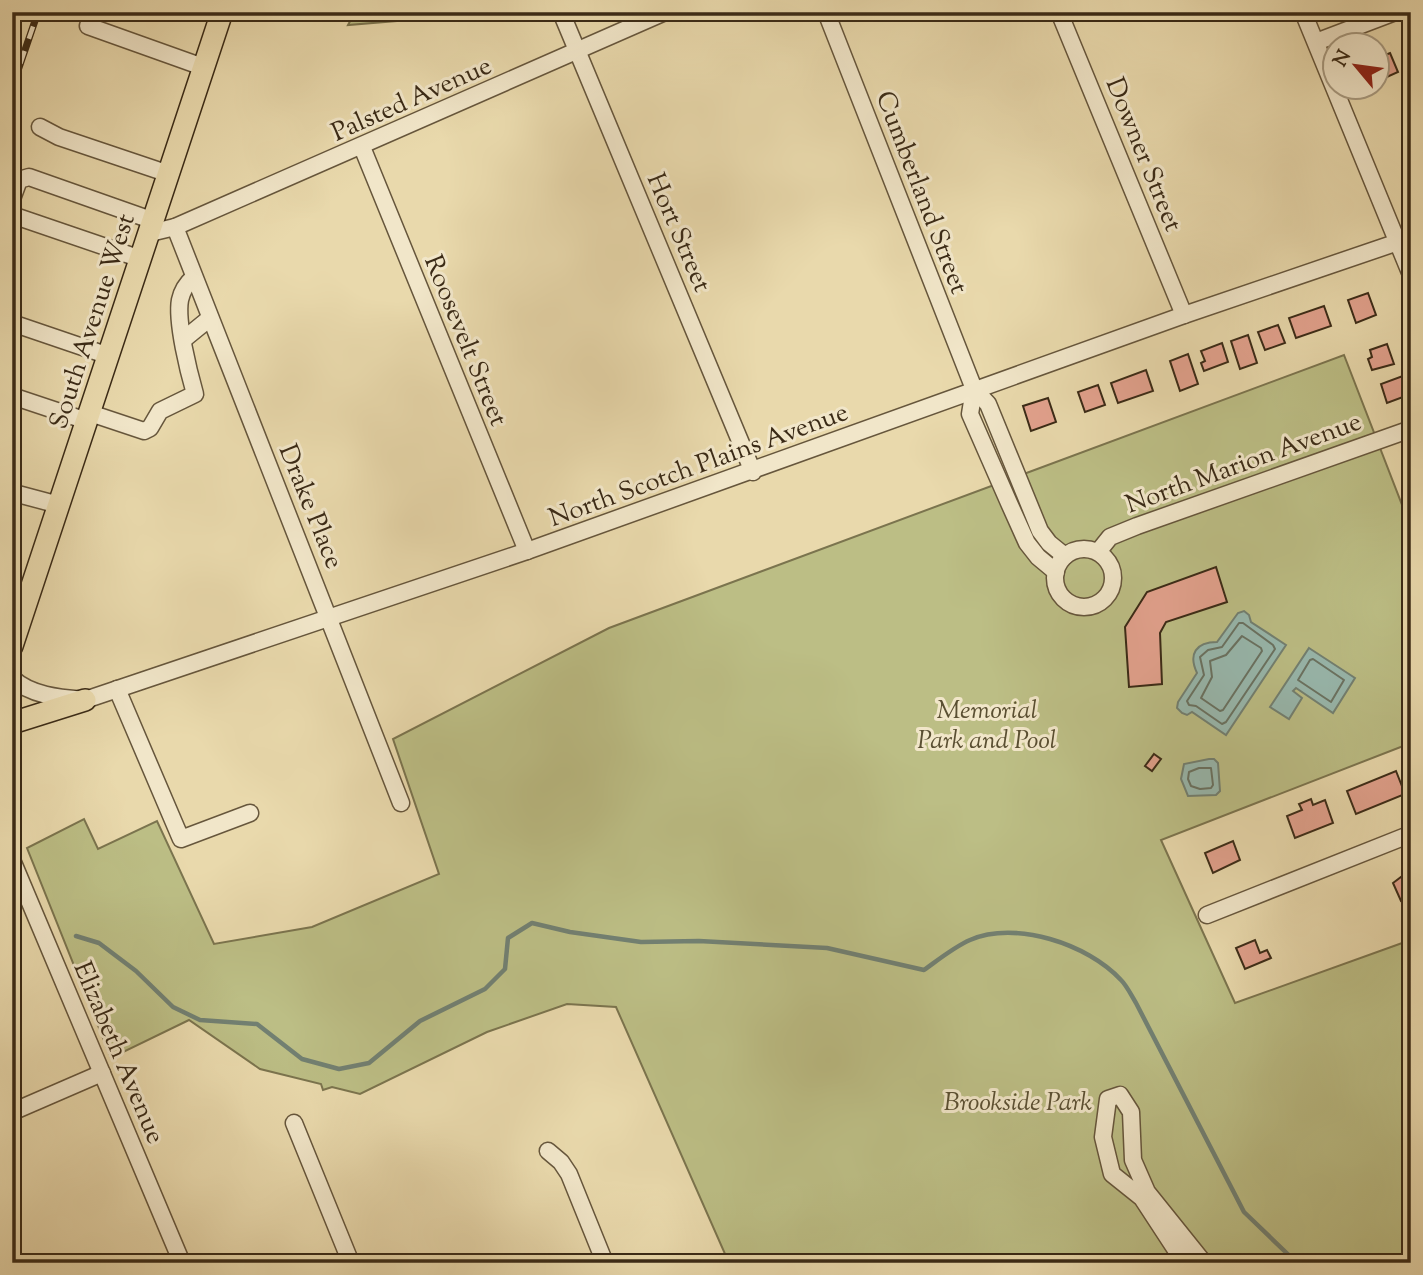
<svg xmlns="http://www.w3.org/2000/svg" width="1423" height="1275" viewBox="0 0 1423 1275" font-family="'Sorts Mill Goudy',serif">
	<rect width="100%" height="100%" fill="#e9d9ac"/>
	<filter id="stains"><feTurbulence type="fractalNoise" baseFrequency=".00286" numOctaves="4"/><feColorMatrix values="0 0 0 0 .2 0 0 0 0 .09 0 0 0 0 .02 0 0 0 .5 -.17"/></filter>
	<radialGradient id="worn" r=".72"><stop offset=".6" stop-color="#630" stop-opacity="0"/><stop offset="1" stop-color="#630" stop-opacity=".3"/></radialGradient>
	<g fill="#bcbe85" stroke="#7b744e" stroke-width="2">
		<path d="M355,12H431L432,18L348,25Z"/>
		<path d="M1344,355L1411,528V743L1161,840L1235,1003L1405,942L1411,949V1263H729L616,1007L567,1004L487,1032L360,1094L332,1087L323,1090L321,1084L260,1069L189,1020L111,1058L27,848L84,819L98,849L157,821L214,944L312,927L439,874L393,739L609,628Z"/>
	</g>
	<g fill="#98b9af" stroke="#728072" stroke-width="2">
		<path d="M1244,611L1249,615L1251,622L1286,645L1226,735L1192,712L1187,715L1182,713L1177,708L1178,702L1197,673C1188,654 1196,642 1217,642L1238,613Z"/>
		<path d="M1309,648L1355,678L1333,713L1296,688L1293,691L1302,698L1289,719L1270,707Z"/>
		<path d="M1209,759H1214L1218,763L1220,791L1216,795L1188,796L1181,779L1184,764Z"/>
	</g>
	<g fill="none" stroke-linecap="round" stroke-linejoin="round">
		<g stroke="#697262" stroke-width="2">
			<path d="M1239,623H1243L1273,645L1275,649L1226,722L1222,724L1196,706L1189,705L1187,701L1204,675L1200,657L1208,650L1222,647Z"/>
			<path d="M1242,636L1261,648L1262,651L1223,710L1220,711L1201,698L1212,677L1210,661L1226,655Z"/>
			<path d="M1313,659L1344,680L1331,702L1298,680L1310,660Z"/>
			<path d="M1199,768H1211L1213,785L1211,788L1200,789L1191,786L1188,779L1189,772Z"/>
		</g>
		<path stroke="#728072" stroke-width="4.5" d="M76,936L99,943L136,971L173,1007L200,1020L257,1024L302,1059L339,1069L369,1063L420,1021L485,989L505,969L508,938L532,923L570,932L641,942L699,941L827,948L924,970C938,960 954,947 970,940C1015,920 1088,944 1121,980C1127,986 1131,995 1136,1003L1244,1212L1297,1263"/>
	</g>
	<g fill="#e3a28e" stroke="#3a2a16" stroke-width="2">
		<path d="M1390,53L1398,72L1378,81V58Z"/>
		<path d="M1368,293L1376,315L1356,323L1348,300Z"/>
		<path d="M1324,306L1331,326L1296,338L1289,318Z"/>
		<path d="M1278,325L1285,343L1265,350L1258,332Z"/>
		<path d="M1248,335L1257,363L1240,369L1231,341Z"/>
		<path d="M1222,343L1228,362L1204,371L1201,363L1205,361L1201,351Z"/>
		<path d="M1387,344L1394,364L1372,370L1368,359L1372,357L1370,350Z"/>
		<path d="M1188,354L1198,384L1180,391L1170,361Z"/>
		<path d="M1146,370L1153,391L1118,403L1111,383Z"/>
		<path d="M1411,373V394L1387,403L1381,384Z"/>
		<path d="M1098,385L1105,405L1085,412L1078,392Z"/>
		<path d="M1048,398L1056,422L1031,431L1023,406Z"/>
		<path d="M1216,567L1227,602L1166,622L1160,633L1162,684L1129,687L1125,627L1147,592Z"/>
		<path d="M1154,754L1161,759L1152,771L1145,766Z"/>
		<path d="M1396,771L1405,794L1356,814L1347,791Z"/>
		<path d="M1311,799L1313,805L1325,800L1333,823L1295,838L1287,816L1302,810L1299,804Z"/>
		<path d="M1233,841L1240,860L1213,873L1205,853Z"/>
		<path d="M1405,874L1406,877L1411,875V897L1401,901L1393,883Z"/>
		<path d="M1255,940L1260,953L1267,950L1271,958L1245,969L1236,948Z"/>
	</g>
	<g fill="none" stroke-linecap="round" stroke-linejoin="round">
		<g stroke="#66563c" stroke-width="19">
			<g id="minor">
				<path d="M93,12L88,26L203,67"/>
				<path d="M561,12L753,472"/>
				<path d="M826,12L974,389L988,404L1040,531L1049,543L1065,556"/>
				<path d="M1059,12L1184,315"/>
				<path d="M1303,12L1411,275"/>
				<path d="M1316,42L1395,12"/>
				<path d="M40,127L59,137L169,174"/>
				<path d="M362,147L527,551"/>
				<path d="M12,199L19,180L29,177L154,221"/>
				<path d="M12,210L15,216L141,259"/>
				<path d="M175,227L401,803"/>
				<path d="M150,233L175,227L665,12"/>
				<path d="M12,323L109,356"/>
				<path d="M183,340L210,318"/>
				<path d="M974,389L970,414L1009,503L1027,543L1038,557L1056,572"/>
				<path d="M12,396L87,421"/>
				<path d="M90,413L144,431L150,428L160,411L195,394C189,373 176,322 180,300C182,290 186,284 194,277"/>
				<path d="M12,499L14,493L59,505"/>
				<circle cx="1084" cy="578" r="29"/>
				<path d="M1098,552L1110,537L1137,526L1411,429"/>
				<path d="M12,678C31,696 61,698 85,700L527,551L1184,315L1398,242L1411,234"/>
				<path d="M117,689L181,839L250,813"/>
				<path d="M12,860L182,1263"/>
				<path d="M1207,915L1411,834"/>
				<path d="M12,1112L102,1073"/>
				<path d="M294,1123L351,1263"/>
				<path d="M548,1151L561,1162L569,1174L605,1263"/>
				<path d="M12,1257L15,1263"/>
				<path d="M1189,1263L1176,1250L1142,1198L1112,1174L1103,1137L1108,1099L1120,1095L1131,1112L1133,1160L1147,1192L1204,1263"/>
			</g>
		</g>
		<g stroke="#3a2a16" stroke-width="24">
			<g id="major">
				<path d="M12,646L222,12"/>
				<path d="M12,723L85,700"/>
			</g>
		</g>
		<use href="#minor" stroke="#f1e6c9" stroke-width="16"/>
		<use href="#major" stroke="#e9d9ac" stroke-width="21"/>
		<g stroke="#3a2a16" stroke-width="7">
			<path id="rail" d="M12,88L38,12"/>
		</g>
		<use href="#rail" stroke="#f1e6c9" stroke-width="4.5" stroke-dasharray="13" stroke-linecap="butt"/>
	</g>
	<g text-anchor="middle" stroke-width="6" stroke-linejoin="round" paint-order="stroke">
		<g font-size="26" fill="#3a2a16" stroke="#f1e6c9">
			<text transform="translate(411 98) rotate(-24)" y="9">Palsted Avenue</text>
			<text transform="translate(1145 154) rotate(68)" y="9">Downer Street</text>
			<text transform="translate(923 192) rotate(69)" y="9">Cumberland Street</text>
			<text transform="translate(680 232) rotate(67)" y="9">Hort Street</text>
			<text transform="translate(91 321) rotate(-72)" y="9">South Avenue West</text>
			<text transform="translate(467 340) rotate(68)" y="9">Roosevelt Street</text>
			<text transform="translate(1243 462) rotate(-20)" y="9">North Marion Avenue</text>
			<text transform="translate(698 464) rotate(-20)" y="9">North Scotch Plains Avenue</text>
			<text transform="translate(312 506) rotate(68)" y="9">Drake Place</text>
			<text transform="translate(120 1052) rotate(67)" y="9">Elizabeth Avenue</text>
		</g>
		<g font-size="26" font-style="italic" fill="#5a4f32" stroke="#f1e6c9">
			<text x="987" y="718">Memorial<tspan x="987" dy="30">Park and Pool</tspan></text>
			<text x="1018" y="1110">Brookside Park</text>
		</g>
	</g>
	<rect width="1423" height="1275" fill="none" stroke="#e9d9ac" stroke-width="42"/>
	<rect x="14" y="14" width="1395" height="1247" fill="none" stroke="#3a2a16" stroke-width="3.5"/>
	<rect x="21" y="21" width="1381" height="1233" fill="none" stroke="#3a2a16" stroke-width="2"/>
	<g transform="translate(1356 66) rotate(299)"><circle r="33" fill="#f1e6c9" stroke="#a89b81" stroke-width="2"/>
	<path d="M0-5L12 26L0 18L-12 26Z" fill="#8f2418"/>
	<text y="-10" font-size="19" font-weight="bold" text-anchor="middle" fill="#3a2a16">N</text>
	</g>
	<rect width="100%" height="100%" filter="url(#stains)"/>
	<rect width="100%" height="100%" fill="url(#worn)"/>
</svg>
